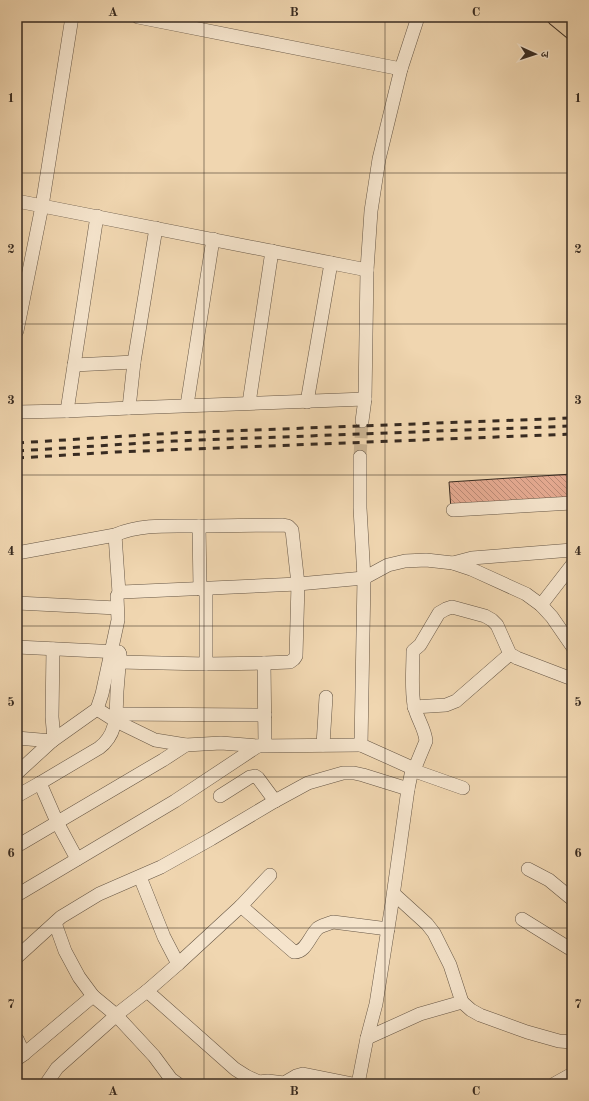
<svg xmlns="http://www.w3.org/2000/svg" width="589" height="1101" viewBox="0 0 589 1101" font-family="'Old Standard TT','Noto Serif Devanagari',serif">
	<defs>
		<pattern id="building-back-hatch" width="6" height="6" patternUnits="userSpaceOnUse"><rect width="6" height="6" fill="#e4a990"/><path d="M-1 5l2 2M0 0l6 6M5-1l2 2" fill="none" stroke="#ba8a75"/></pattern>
	</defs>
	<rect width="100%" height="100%" fill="#f0d6b0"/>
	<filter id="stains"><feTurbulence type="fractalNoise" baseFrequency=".005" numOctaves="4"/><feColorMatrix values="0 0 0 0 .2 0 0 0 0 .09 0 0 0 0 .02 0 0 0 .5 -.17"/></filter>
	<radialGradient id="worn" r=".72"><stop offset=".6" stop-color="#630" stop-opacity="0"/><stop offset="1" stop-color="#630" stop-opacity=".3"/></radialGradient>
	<path fill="url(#building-back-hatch)" stroke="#382b21" d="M572,474V501L451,509L449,482Z"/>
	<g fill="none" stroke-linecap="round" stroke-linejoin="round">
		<path stroke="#cbb493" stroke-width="13" stroke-dasharray="13 6" stroke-linecap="butt" d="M360,457L362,421"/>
		<g stroke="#665645" stroke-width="14">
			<g id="minor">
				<path d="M138,17L401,69"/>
				<path d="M17,201L367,270"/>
				<path d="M17,331L42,206L72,17"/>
				<path d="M74,365L134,362"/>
				<path d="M307,402L331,263"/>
				<path d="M249,403L272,251"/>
				<path d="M187,405L213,239"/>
				<path d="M129,408L134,362L156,228"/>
				<path d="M67,411L97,216"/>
				<path d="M17,412L67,411L129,408L365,399"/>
				<path d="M362,421L365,399L367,270L371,211L379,159L401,69L418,17"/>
				<path d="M453,510L572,503"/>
				<path d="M199,526L200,589"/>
				<path d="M115,535L119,593"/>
				<path d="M17,553L115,535C140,524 169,526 197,526C225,526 254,525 283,525L288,526L292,530L298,584L296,656L294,659L290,662L264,663L206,664L119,662"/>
				<path d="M453,563L472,558L572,550"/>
				<path d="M17,603L117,608"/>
				<path d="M541,605L572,565"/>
				<path d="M17,647L119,652"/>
				<path d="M53,649L52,717L54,739"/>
				<path d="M264,663L265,745"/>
				<path d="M206,664V589"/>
				<path d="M414,707L446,705L456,701L510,654"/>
				<path d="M97,709L116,721L155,740L186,745L221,743L258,746L361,745"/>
				<path d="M116,714L265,715"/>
				<path d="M17,738L52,741L97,709L102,694L118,620L117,596L119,593L122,592L298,584L364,578L388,565L405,561L426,560L453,563L471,569L526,594L541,605L552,617L572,646"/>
				<path d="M323,745L326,697"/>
				<path d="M412,770L463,788"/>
				<path d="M414,770L426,741C425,728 416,717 414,705C411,687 413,669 413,651L420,645L439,613L446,609L452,607L485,616L492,620L497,625L510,654L517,658L572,679"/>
				<path d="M17,773L52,741"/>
				<path d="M17,796L40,783"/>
				<path d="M220,796L250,777L255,776L258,778L275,801"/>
				<path d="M17,846L163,760L186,745"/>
				<path d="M77,859L57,822L40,783L99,748C118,734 116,713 117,691C118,679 119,666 120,654"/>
				<path d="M528,869L549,880L572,899"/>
				<path d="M140,877L164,937L178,964"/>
				<path d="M17,895L175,801L258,746"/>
				<path d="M241,906L294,952C306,953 310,935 318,928C323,925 327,924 333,922L388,929"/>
				<path d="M522,919L572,950"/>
				<path d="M55,923L65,951L79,977L93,996L116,1015L154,1056L171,1079L178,1084"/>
				<path d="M17,957L61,917L99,894L161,867L211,839L275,801L308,783L343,773H354L363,775L408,789"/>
				<path d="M147,991L235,1069L246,1076L259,1082"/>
				<path d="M462,1002L471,1010L480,1015L527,1032L559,1041L572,1042"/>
				<path d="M367,1038L420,1014L462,1002L450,965L434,933L427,924L394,894"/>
				<path d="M17,1039L24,1054"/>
				<path d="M17,1059L24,1054L93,996"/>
				<path d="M46,1084L57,1068L120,1012L147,991L178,964L241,906L270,875"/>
				<path d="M253,1084L259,1082L268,1081L284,1083L296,1076L303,1074L353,1084"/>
				<path d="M358,1084L367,1038L376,1004L392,903L408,789L412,770L410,767L361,745L364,578L360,508V457"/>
				<path d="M554,1084L572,1074"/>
			</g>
		</g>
		<g stroke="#382b21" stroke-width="18">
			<path id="major" d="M555,17L572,31"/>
		</g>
		<use href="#minor" stroke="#f5e4cc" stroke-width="13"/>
		<use href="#major" stroke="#f0d6b0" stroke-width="16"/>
		<g stroke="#382b21" stroke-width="3" stroke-dasharray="7 7" stroke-linecap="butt">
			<path d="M17,443L174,433L572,418"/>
			<path d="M17,451L175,441L572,426"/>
			<path d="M17,458L116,452L572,434"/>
		</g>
	</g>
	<path fill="none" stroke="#382b21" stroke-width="1" stroke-opacity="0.55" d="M204,17V1084M385,17V1084M17,173H572M17,324H572M17,475H572M17,626H572M17,777H572M17,928H572"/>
	<rect width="589" height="1101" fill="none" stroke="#f0d6b0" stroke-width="44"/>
	<g transform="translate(535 54) rotate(93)" stroke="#f5e4cc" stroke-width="3" paint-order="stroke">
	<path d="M0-3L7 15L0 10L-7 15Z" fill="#382b21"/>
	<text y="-6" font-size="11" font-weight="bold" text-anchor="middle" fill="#382b21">उ</text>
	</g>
	<rect x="22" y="22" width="545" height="1057" fill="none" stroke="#382b21" stroke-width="1.5"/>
	<g font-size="13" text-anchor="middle" font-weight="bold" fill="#382b21">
		<text x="113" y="16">A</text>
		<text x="294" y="16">B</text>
		<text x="476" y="16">C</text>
		<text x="11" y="102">1</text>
		<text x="578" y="102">1</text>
		<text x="11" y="253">2</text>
		<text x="578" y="253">2</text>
		<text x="11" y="404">3</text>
		<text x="578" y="404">3</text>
		<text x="11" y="555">4</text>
		<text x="578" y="555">4</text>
		<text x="11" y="706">5</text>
		<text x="578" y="706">5</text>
		<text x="11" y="857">6</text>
		<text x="578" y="857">6</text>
		<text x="11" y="1008">7</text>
		<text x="578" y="1008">7</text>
		<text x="113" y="1095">A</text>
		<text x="294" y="1095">B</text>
		<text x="476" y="1095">C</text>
	</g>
	<rect width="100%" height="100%" filter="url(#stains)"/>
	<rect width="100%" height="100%" fill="url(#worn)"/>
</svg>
